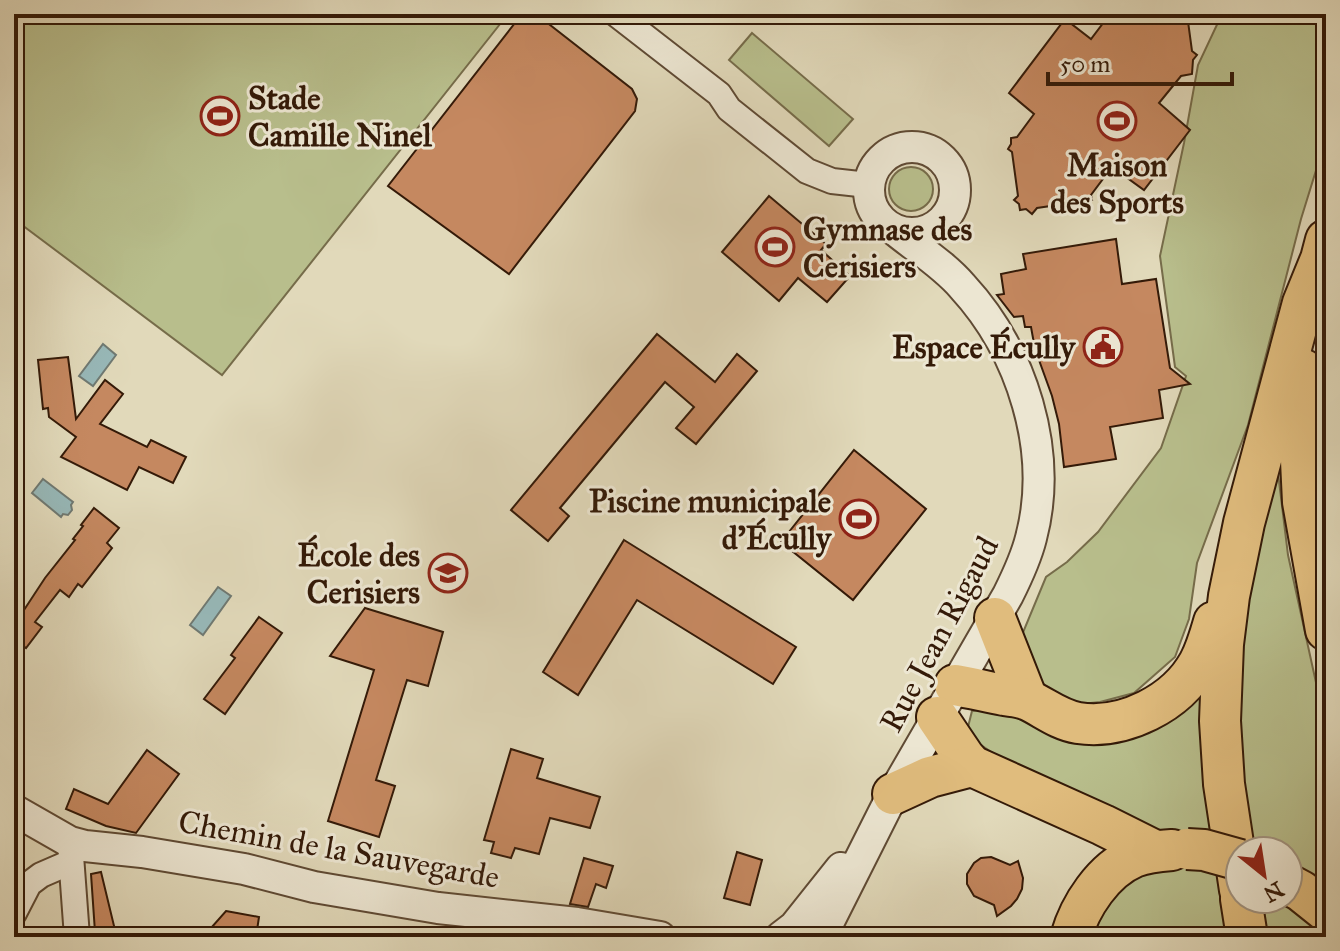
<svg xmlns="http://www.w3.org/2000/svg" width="1340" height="951" viewBox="0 0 1340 951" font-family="'IM FELL Great Primer',serif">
	<rect width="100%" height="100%" fill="#e1d9ba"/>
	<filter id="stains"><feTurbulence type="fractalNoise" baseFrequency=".0025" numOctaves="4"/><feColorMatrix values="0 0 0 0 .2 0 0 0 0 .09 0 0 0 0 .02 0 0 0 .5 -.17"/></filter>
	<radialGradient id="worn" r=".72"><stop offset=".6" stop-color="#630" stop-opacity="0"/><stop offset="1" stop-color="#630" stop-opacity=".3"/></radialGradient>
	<g fill="#b8be8c" stroke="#766c4a" stroke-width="2">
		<path d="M14,14H508L222,375L14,219Z"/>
		<path d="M1222,14H1326V138L1301,219L1248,425L1197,563L1189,619L1175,657L1134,693L1100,702L1063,706L1028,677L1019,642L1046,577L1067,562L1098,532L1161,448L1186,376L1175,367L1160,256L1184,143L1198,65Z"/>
		<path d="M752,33L853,119L829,146L729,60Z"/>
		<circle cx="911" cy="189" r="22"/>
		<path d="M1278,473L1288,555L1326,728V894L1288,867V851H1265L1247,838L1233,740L1241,580L1268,474Z"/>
		<path d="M1202,679L1210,830L1164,832L1116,819L1018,770L966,735L972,711L1002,707L1054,733Z"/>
		<path d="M1170,863L1220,868L1230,937H1080L1124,879Z"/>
		<path d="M1255,899H1280L1309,921L1322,937H1260Z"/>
	</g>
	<g fill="#97b8b8" stroke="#6f7972" stroke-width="2">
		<path d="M103,344L116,355L93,386L79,376Z"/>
		<path d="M43,479L73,502L71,505L72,510L68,515L63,514L61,517L32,493Z"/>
		<path d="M218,587L231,596L203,635L190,625Z"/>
	</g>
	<g fill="#c58860" stroke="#341a08" stroke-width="2">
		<path d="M522,14H536L632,89L637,99L635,111L509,274L388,186Z"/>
		<path d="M1110,14H1187L1192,51L1197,55L1193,60L1192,74L1181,76L1159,103L1190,130L1144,190L1112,167L1091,195L1092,200L1087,201L1083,206L1078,202L1037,208L1032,214L1026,209L1020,210L1019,204L1014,200L1018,196L1012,152L1008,149L1011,144V138L1017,137L1034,114L1009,93L1065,19L1091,39Z"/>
		<path d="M769,196L826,244L821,250L850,276L827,302L798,278L779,301L722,252Z"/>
		<path d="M1116,239L1122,284L1156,279L1170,368L1190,384L1159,390L1163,418L1110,427L1116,459L1064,467L1059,424L1052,396L1035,349L1031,327H1025L1023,316L1014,317L997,295L1004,294L1001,274L1026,269L1023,254Z"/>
		<path d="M657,334L715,382L737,354L757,371L696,444L676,428L694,407L665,382L560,508L569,516L548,541L511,510Z"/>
		<path d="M68,357L76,419L105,380L123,394L100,424L147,447L151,440L186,457L173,483L139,467L127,490L61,457L76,437L49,417L48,408L43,409L38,360Z"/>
		<path d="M854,450L926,509L853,600L781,542Z"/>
		<path d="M94,508L119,528L107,543L112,548L82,587L78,584L69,597L60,590L35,622L42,627L26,648L14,639V606L22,613L45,578L75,540L73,539L83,526L81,525Z"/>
		<path d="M624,540L796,647L773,684L637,600L578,695L543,672Z"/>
		<path d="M365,608L443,632L428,686L407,680L376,780L395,786L379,837L328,821L374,670L330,656Z"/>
		<path d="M259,617L282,633L225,714L204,699L235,658L231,655Z"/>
		<path d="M511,749L543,759L537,778L600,797L590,828L550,818L539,854L515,848L511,858L491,853L494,842L484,840Z"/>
		<path d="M147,750L179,774L136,833L106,826L66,809L74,789L108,804Z"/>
		<path d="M737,852L762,860L750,905L724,898Z"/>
		<path d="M991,857L1010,865L1018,861L1023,878L1022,889L1017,899L1011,906L997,916L994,905L974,896L967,884V874L974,863L981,858Z"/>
		<path d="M584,858L613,866L606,888L596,884L588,907L570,904Z"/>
		<path d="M101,872L115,930L95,932L91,874Z"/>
		<path d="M226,911L259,917L256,937H203Z"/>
	</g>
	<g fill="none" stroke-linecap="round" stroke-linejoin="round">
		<g stroke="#5f4a34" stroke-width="28">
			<g id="minor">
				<path d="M616,14L719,94L729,109L807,171L832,181L868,185"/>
				<path d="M70,842L77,937"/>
				<path d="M14,913L29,884L41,875L71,862"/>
			</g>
		</g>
		<g stroke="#5f4a34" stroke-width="34">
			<g id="tertiary">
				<circle cx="912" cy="190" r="43"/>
				<path d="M14,810L70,842L85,846L142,852L244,869L314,887L438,908L577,923L660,937"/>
				<path d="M781,937L794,927L841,868"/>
				<path d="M821,937L893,794L1008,595C1017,577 1026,558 1031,538C1054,451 1022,351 962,286C944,265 918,249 896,231"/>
			</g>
		</g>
		<g stroke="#341a08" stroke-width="44">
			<g id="trunk">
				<path d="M1304,370L1299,419L1303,502L1326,630"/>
				<path d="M995,618L1027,699"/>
				<path d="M955,685C972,688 988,692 1004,695C1012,696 1021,697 1028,700C1045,708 1059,720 1078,723C1124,730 1177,703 1199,663C1206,650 1210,636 1214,622"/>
				<path d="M937,717L964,757L972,766L1103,825L1155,851"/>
				<path d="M893,794L930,777L972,766"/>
				<path d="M1288,884L1301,891L1326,911"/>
				<path d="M1240,890L1224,784L1220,721L1223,644L1229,596L1244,523L1303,303L1321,259L1326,240"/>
				<path d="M1241,899L1247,937"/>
				<path d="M1071,937C1080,906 1103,870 1134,857C1146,852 1159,851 1172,850"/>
			</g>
		</g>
		<use href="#minor" stroke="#ece6d2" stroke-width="24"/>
		<use href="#tertiary" stroke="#ece6d2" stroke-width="30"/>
		<use href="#trunk" stroke="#e0bc7d" stroke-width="40"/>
		<g stroke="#341a08" stroke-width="44" stroke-linecap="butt">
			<path id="trunk-bridge" d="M1187,849L1204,850L1240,860"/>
		</g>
		<use href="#trunk-bridge" stroke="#e0bc7d" stroke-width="40"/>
	</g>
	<defs>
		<g id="stadium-ring" transform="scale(2)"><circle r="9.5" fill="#ece6d2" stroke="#8f2418" stroke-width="1.5"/><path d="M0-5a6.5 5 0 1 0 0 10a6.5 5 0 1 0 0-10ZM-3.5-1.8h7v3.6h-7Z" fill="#8f2418"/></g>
		<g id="civic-ring" transform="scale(2)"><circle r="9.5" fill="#ece6d2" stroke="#8f2418" stroke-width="1.5"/><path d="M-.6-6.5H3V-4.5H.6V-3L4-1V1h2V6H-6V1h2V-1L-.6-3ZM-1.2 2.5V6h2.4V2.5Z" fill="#8f2418"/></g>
		<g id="school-ring" transform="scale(2)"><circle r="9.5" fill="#ece6d2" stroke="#8f2418" stroke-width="1.5"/><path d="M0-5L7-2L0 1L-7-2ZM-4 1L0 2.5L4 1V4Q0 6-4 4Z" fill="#8f2418"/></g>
	</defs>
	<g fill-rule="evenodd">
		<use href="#stadium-ring" x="220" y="116"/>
		<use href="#stadium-ring" x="1117" y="121"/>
		<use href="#stadium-ring" x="775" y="247"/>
		<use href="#civic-ring" x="1103" y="347"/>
		<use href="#stadium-ring" x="859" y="519"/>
		<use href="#school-ring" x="448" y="573"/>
	</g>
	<g text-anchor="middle" stroke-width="6" stroke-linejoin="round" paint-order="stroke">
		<g font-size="32" font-weight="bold" fill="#341a08" stroke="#ece6d2" text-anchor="end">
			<text x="248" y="109" text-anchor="start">Stade<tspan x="248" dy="37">Camille Ninel</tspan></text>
			<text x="1117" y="176" text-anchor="middle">Maison<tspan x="1117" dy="37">des Sports</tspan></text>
			<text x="803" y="240" text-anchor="start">Gymnase des<tspan x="803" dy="37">Cerisiers</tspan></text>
			<text x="1075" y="358">Espace Écully</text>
			<text x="831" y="512">Piscine municipale<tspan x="831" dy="37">d'Écully</tspan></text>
			<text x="420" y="566">École des<tspan x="420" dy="37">Cerisiers</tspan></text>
		</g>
		<g font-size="32" fill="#341a08" stroke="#ece6d2">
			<text transform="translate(939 634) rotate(-62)" y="11">Rue Jean Rigaud</text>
			<text transform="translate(339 849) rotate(10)" y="11">Chemin de la Sauvegarde</text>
		</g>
	</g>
	<rect width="1340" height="951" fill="none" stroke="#e1d9ba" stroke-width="48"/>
	<rect x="16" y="16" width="1308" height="919" fill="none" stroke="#341a08" stroke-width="4"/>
	<rect x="24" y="24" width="1292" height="903" fill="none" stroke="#341a08" stroke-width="2"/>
	<g transform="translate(1264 875) rotate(150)"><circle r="38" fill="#ece6d2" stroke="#a29481" stroke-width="2"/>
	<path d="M0-6L14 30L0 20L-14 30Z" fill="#8f2418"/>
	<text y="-12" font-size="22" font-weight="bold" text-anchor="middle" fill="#341a08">N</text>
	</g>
	<path d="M1048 72v12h184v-12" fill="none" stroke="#341a08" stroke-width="4"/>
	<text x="1060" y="72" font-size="24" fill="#341a08" stroke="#ece6d2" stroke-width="6" paint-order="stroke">50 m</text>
	<rect width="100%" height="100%" filter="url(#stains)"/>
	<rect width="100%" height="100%" fill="url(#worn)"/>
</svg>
